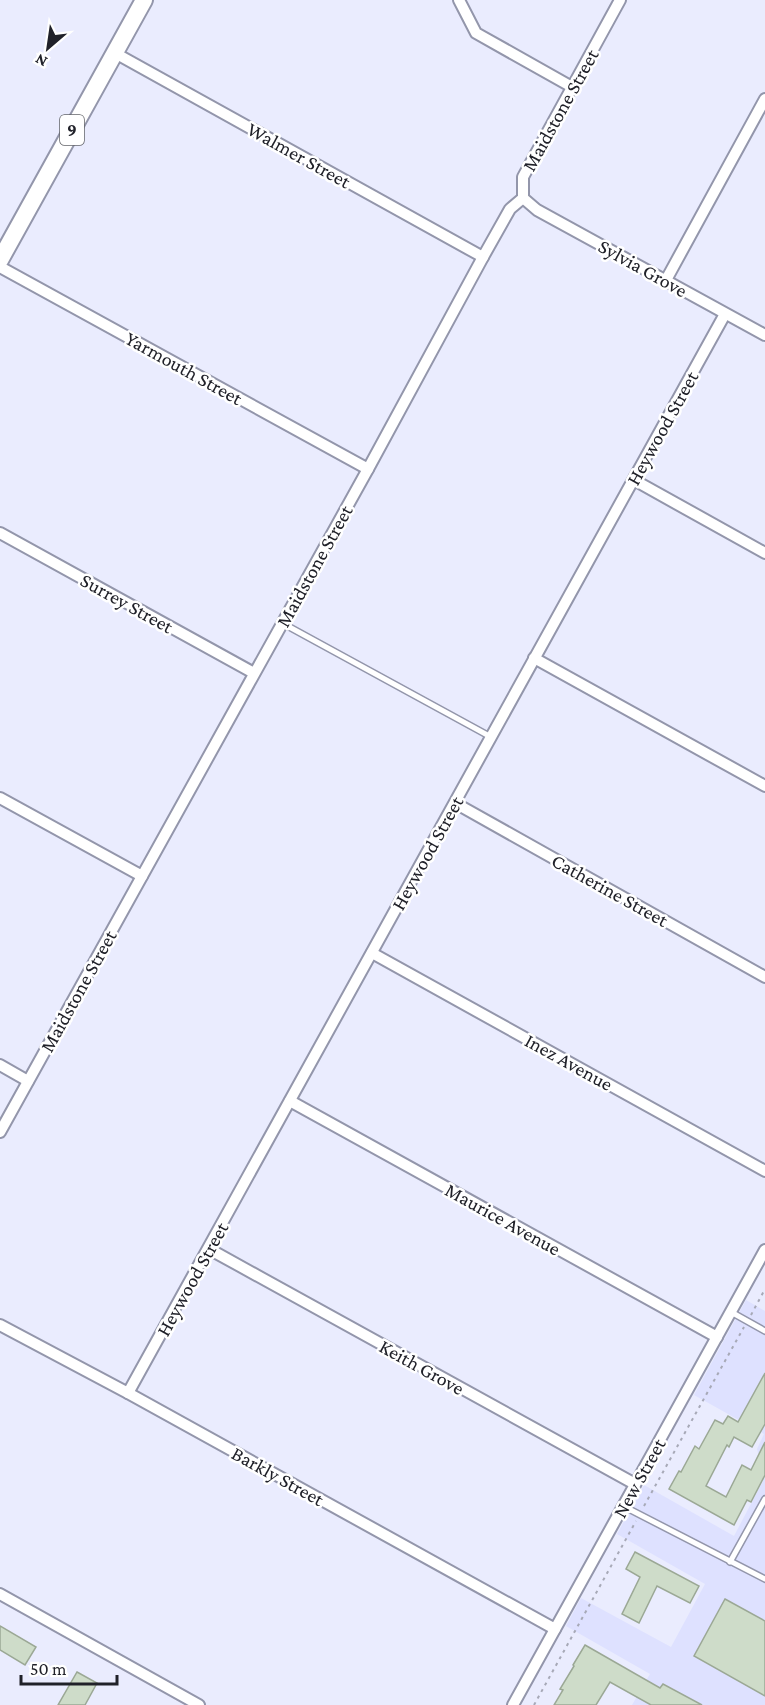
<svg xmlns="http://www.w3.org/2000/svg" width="765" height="1705" viewBox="0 0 765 1705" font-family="'Crimson Pro',serif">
	<rect width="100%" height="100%" fill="#eaecfe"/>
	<g fill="#dee1ff">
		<path d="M746,1300L765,1311V1457L758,1453L757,1449L764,1434L694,1395Z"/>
		<path d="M765,1477V1705H632L650,1674L566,1626L581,1598L671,1647L705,1584L617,1534L644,1485L734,1536Z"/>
	</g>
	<g fill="#cedcc9" stroke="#9ba895" stroke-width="1.5">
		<path d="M765,1373V1424L752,1447L734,1437L729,1447L727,1445L706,1486L726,1497L742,1465L751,1470L765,1442V1475L751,1502L747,1500L734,1525L669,1489L679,1471L681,1472L695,1446L699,1449L715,1420L723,1424L728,1416L738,1422Z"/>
		<path d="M635,1552L699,1586L690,1603L657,1586L639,1623L622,1614L640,1577L626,1569Z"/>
		<path d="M725,1599L765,1621V1696L694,1656Z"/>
		<path d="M0,1626L36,1647L25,1665L0,1650Z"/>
		<path d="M585,1645L660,1688L663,1684L702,1705H651L610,1682L596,1705H554L563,1690L560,1689L574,1666L573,1665Z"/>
		<path d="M77,1672L97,1683L85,1705H58Z"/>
	</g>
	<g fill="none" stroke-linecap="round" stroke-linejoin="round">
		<g stroke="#9396ab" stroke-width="8">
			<g id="lane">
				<path d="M282,623L491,737"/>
				<path d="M731,1312L765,1331"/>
				<path d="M623,1506L765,1579"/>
				<path d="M730,1562L765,1499"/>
			</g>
		</g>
		<g stroke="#9396ab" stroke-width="14">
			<g id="street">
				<path d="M459,0L476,33L572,87"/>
				<path d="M115,53L483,257"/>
				<path d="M523,198L537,210L765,335"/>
				<path d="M0,267L368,469"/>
				<path d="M666,280L765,99"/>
				<path d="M634,480L765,553"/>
				<path d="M0,533L254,673"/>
				<path d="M534,658L765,786"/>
				<path d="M0,798L142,876"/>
				<path d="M455,803L765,977"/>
				<path d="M372,953L765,1171"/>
				<path d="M0,1065L28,1081"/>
				<path d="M290,1101L717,1337"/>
				<path d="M0,1132L368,469L483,257L510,209L523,198V177L620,0"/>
				<path d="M209,1249L635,1484"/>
				<path d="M0,1325L128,1393L555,1629"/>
				<path d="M128,1393L725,314"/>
				<path d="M0,1594L199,1705"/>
				<path d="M513,1705L765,1250"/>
			</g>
		</g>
		<g stroke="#9396ab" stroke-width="20">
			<path id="primary" d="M0,260L144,0"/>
		</g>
		<g stroke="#a7a9b7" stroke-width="2" stroke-dasharray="3 4.5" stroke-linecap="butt">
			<path d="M751,1315L765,1289"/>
			<path d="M644,1506L744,1327"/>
			<path d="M534,1705L636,1521"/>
		</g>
		<use href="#lane" stroke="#fff" stroke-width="5"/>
		<use href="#street" stroke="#fff" stroke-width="10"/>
		<use href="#primary" stroke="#fff" stroke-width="16"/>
	</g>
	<g text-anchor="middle" stroke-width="5" stroke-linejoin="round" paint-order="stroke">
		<rect fill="#fff" stroke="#636469" stroke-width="1.5" x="60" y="115" width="24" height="30" rx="4.5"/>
		<g font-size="18" font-weight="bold" fill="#202129">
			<text x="72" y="136">9</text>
		</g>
		<g font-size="20" fill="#202129" stroke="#fff">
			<text transform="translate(560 110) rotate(-61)" y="7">Maidstone Street</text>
			<text transform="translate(299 155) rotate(29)" y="7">Walmer Street</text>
			<text transform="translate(643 268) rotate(29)" y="7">Sylvia Grove</text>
			<text transform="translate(184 368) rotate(29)" y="7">Yarmouth Street</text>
			<text transform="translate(662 428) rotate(-61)" y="7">Heywood Street</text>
			<text transform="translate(314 566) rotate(-61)" y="7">Maidstone Street</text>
			<text transform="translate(127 603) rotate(29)" y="7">Surrey Street</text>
			<text transform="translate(427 853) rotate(-61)" y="7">Heywood Street</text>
			<text transform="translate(610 890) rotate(29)" y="7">Catherine Street</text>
			<text transform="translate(78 991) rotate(-61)" y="7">Maidstone Street</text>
			<text transform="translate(569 1062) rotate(29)" y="7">Inez Avenue</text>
			<text transform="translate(503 1219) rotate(29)" y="7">Maurice Avenue</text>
			<text transform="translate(192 1279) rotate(-61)" y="7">Heywood Street</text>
			<text transform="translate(422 1367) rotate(29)" y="7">Keith Grove</text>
			<text transform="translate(278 1476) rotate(29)" y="7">Barkly Street</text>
			<text transform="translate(639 1478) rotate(-61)" y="7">New Street</text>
		</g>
	</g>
	<g transform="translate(48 48) rotate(209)" stroke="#ffffff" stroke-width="4.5" paint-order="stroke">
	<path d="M0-4.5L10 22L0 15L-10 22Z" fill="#202129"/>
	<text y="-9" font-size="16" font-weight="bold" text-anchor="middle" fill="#202129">N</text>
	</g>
	<path d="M21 1675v9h96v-9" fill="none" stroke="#202129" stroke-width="3"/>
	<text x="30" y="1675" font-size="18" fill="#202129" stroke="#ffffff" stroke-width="4.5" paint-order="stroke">50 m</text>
</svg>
